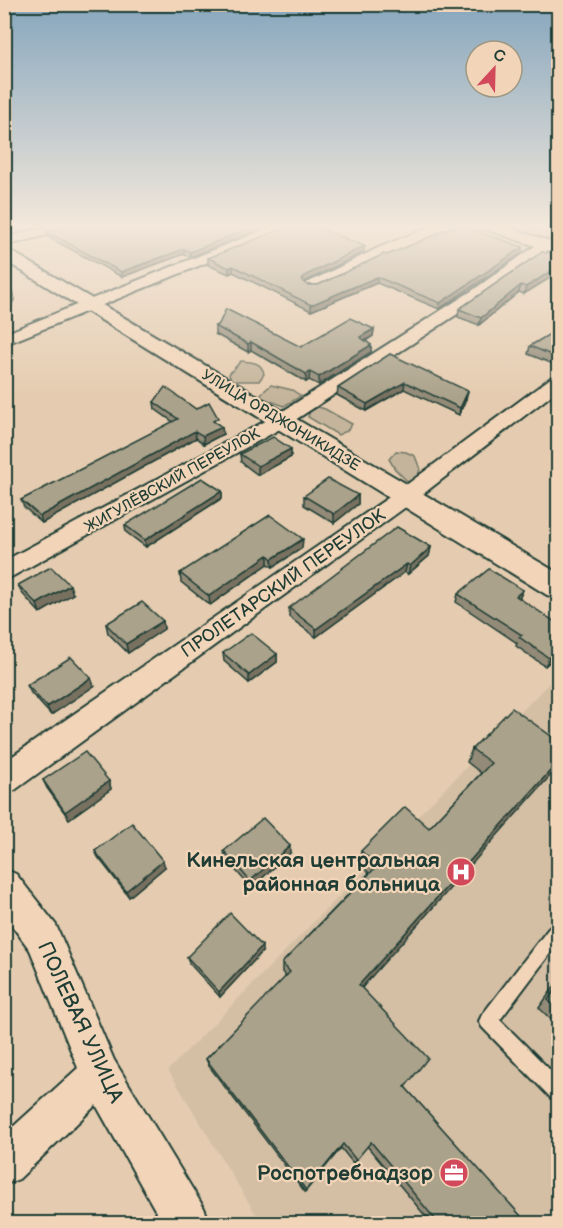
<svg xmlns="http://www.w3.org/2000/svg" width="563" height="1228" viewBox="0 0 563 1228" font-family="'Balsamiq Sans',sans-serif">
	<rect width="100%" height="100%" fill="#e5ccb0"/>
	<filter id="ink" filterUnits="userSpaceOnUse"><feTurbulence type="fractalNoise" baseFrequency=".0167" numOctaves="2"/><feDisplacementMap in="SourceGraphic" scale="12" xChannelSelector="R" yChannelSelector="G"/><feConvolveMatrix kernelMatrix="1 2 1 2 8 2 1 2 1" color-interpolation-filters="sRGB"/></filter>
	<g filter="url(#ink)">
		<path fill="#d4bfa5" d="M558,674V1223H261L168,1070Z"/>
		<g fill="#c4b49b" stroke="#727868" stroke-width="1.5">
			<path d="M497,225H552L558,228V246Z"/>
			<path d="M241,361C252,362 262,362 264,374L259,381H231L229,374Z"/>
			<path d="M271,385L292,390L301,396L284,406L260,397L263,392Z"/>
			<path d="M318,407L325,409L352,424L347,431L338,435L308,417L310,411Z"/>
			<path d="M396,451L406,452L415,456L420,469L417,480L408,482L395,469L389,459Z"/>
		</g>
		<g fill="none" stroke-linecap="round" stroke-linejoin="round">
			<g stroke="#1f3d34" stroke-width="4">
				<path id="service" d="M558,922V943L500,1020L558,1078V1100L551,1098L482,1027L479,1021L482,1015L552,924Z"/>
			</g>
			<g stroke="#1f3d34" stroke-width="4">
				<g id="minor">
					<path d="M54,225H76L74,228L4,246V238Z"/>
					<path d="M276,225H294L292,228L4,345V334Z"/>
					<path d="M435,225H453L317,289H307L304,286L307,283L380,247Z"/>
					<path d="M480,225H500L558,244V253L548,250L485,296L289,424L4,581V561L275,416L473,290L535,246L482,228Z"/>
					<path d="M558,375V390L414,501L15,790L4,794V762L398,491L552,377Z"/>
					<path d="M4,869L16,874L56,925L114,1060L204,1208L210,1224H163L96,1105L19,1179L4,1185V1135L78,1068L30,950L4,915Z"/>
				</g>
			</g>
			<g stroke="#1f3d34" stroke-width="4">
				<path id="tertiary" d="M4,247L558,573V598L547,595L4,260Z"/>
			</g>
			<use href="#service" fill="#f2d5b8" fill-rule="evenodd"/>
			<use href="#minor" fill="#f2d5b8" fill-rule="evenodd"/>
			<use href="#tertiary" fill="#f2d5b8" fill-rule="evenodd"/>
		</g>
		<g fill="#938b78" stroke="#1f3d34" stroke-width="1.5">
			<path d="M74,225H271L190,257L184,254L122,277L48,237L47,232Z"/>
			<path d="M364,252L306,281L305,283L307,285H318L387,255L522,253L439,309L377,283L311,311L233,272L229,274L208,265V258Z"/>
			<path d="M542,252L524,294L519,292L479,325L458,317L459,309Z"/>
			<path d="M215,326L301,347L374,329L373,336L366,341L371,345V352L319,385L309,380L306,382L251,350L248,352L215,334Z"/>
			<path d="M558,329V361L553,364L528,354L530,346Z"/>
			<path d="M390,354L466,399L459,415L404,389L366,411L337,395L338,388Z"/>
			<path d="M154,402L218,424L223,434L204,444L196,438L42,523L24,507L21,500L173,422L155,409Z"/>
			<path d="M291,449V457L258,475L241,462L240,454Z"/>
			<path d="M222,491V498L146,547L126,532L125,525Z"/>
			<path d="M358,495V504L334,523L304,505V496Z"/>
			<path d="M431,547L429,556L408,574L405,572L316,637L289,617V608Z"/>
			<path d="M302,548L273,567L268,564L210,605L181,582L180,573Z"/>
			<path d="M18,585L73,594L40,613L22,593Z"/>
			<path d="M523,590L519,599L558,654L545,666L516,646L517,643L456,602L458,594Z"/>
			<path d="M163,621L164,629L128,653L108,633L106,624Z"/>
			<path d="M223,653L277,654V662L249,683L224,661Z"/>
			<path d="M27,685L94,686L51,715L31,693Z"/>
			<path d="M558,741L362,988L405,1087L528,1224H432L367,1146L353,1163L341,1148L305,1192L209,1066L206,1059L286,977L282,972V963L369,873L359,863L361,851L429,828L481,773L467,762L472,749Z"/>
			<path d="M43,780L109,781L111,789L69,819L47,788Z"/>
			<path d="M95,851L165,867L129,897L98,857Z"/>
			<path d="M224,851L290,853L251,888L225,858Z"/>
			<path d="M262,952L220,997L189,963L187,957Z"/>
			<path d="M558,981V1026L539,1008Z"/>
		</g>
		<g fill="#787161" stroke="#1f3d34" stroke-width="1.5">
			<path d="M258,225H271L190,257V252Z"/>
			<path d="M365,246L364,252L306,281L302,286V280L306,275Z"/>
			<path d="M523,247L522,253L439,309L440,303Z"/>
			<path d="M184,249V254L122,277L121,272Z"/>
			<path d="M233,266V272L229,274V268Z"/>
			<path d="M558,267V273L524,294L526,287Z"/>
			<path d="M377,277V283L311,311V305Z"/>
			<path d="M521,285L519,292L479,325L481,318Z"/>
			<path d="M13,293L15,299L6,312L4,305Z"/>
			<path d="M374,329L373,336L359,344L360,337Z"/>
			<path d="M251,342V350L248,352V344Z"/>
			<path d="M371,345V352L319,385V377Z"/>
			<path d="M558,355V361L553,364L556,357Z"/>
			<path d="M310,372L309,380L306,382V374Z"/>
			<path d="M405,382L404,389L366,411L367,404Z"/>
			<path d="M468,391L466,399L459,415L460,408Z"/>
			<path d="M222,427L223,434L204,444L203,436Z"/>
			<path d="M195,431L196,438L42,523L40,516Z"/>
			<path d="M291,449V457L258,475V466Z"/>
			<path d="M222,491V498L146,547L145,540Z"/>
			<path d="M358,495V504L334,523V514Z"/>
			<path d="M4,539L7,546L4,548Z"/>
			<path d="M303,539L302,548L273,567L272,559Z"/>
			<path d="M431,547L429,556L408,574L410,566Z"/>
			<path d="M268,555V564L210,605L209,596Z"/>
			<path d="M407,564L405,572L316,637V629Z"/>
			<path d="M70,585L73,594L40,613L37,604Z"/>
			<path d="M523,590L519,599L516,596Z"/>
			<path d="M163,621L164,629L128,653L126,644Z"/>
			<path d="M558,649V654L545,666L549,658Z"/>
			<path d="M277,654V662L249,683V675Z"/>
			<path d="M91,678L94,686L51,715L47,707Z"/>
			<path d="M558,762V767L356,994L359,985Z"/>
			<path d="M109,781L111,789L69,819L65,812Z"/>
			<path d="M290,846V853L251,888L250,881Z"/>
			<path d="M163,861L165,867L129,897L126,891Z"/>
			<path d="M262,946V952L220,997L219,992Z"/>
		</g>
		<g fill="#aba28b" stroke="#1f3d34" stroke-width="1.5">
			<path d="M74,225H258L190,252L184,249L121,272L47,232Z"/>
			<path d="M292,225H311L365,246L306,275L302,280L307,285H318L384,254L387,255L459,225L523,247L440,303L377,277L311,305L233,266L229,268L208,258Z"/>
			<path d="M557,248H558V267L526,287L521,285L481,318L459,309L542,252L546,253Z"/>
			<path d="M4,286L13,293L4,305Z"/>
			<path d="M226,309L301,347L350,318L374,329L360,337L371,345L319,377L310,372L306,374L251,342L248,344L215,326L219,324Z"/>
			<path d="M558,329V355L556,357L530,346Z"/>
			<path d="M390,354L468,391L460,408L405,382L367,404L338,388Z"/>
			<path d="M165,387L196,409L209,402L218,418L213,421L222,427L203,436L195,431L40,516L21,500L178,419L154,402Z"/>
			<path d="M273,437L291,449L258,466L240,454Z"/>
			<path d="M202,478L222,491L145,540L125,525Z"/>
			<path d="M328,479L358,495L334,514L304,496Z"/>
			<path d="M270,515L303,539L272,559L268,555L209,596L180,573Z"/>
			<path d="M397,527L431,547L410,566L407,564L316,629L289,608Z"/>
			<path d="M51,567L70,585L37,604L18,585Z"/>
			<path d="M489,569L523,590L516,596L558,624V649L549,658L519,637L522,635L458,594Z"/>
			<path d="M142,602L163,621L126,644L106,624Z"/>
			<path d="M251,633L277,654L249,675L223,653Z"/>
			<path d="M71,657L91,678L47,707L27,685Z"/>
			<path d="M512,708L558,741V762L359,985L428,1058L405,1087L528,1224H439L371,1142L356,1160L343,1144L306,1190L206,1059L290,972L282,963L377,866L361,851L405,807L429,828L491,763L472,749Z"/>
			<path d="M85,752L109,781L65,812L43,780Z"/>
			<path d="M263,818L290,846L250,881L224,851Z"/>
			<path d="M132,823L163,861L126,891L95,851Z"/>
			<path d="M230,913L262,946L219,992L187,957Z"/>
			<path d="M558,985V1009L548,1000Z"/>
		</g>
	</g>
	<linearGradient id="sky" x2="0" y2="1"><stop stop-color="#86a6bd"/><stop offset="0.57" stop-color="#f3e8db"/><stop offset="1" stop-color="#f3e8db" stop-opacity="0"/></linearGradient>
	<rect width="563" height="397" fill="url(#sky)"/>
	<defs>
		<g id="hospital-disc" transform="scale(1.5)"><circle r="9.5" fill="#d1495b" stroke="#f2d5b8"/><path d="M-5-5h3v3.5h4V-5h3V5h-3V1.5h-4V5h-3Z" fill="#fff"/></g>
		<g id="office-disc" transform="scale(1.5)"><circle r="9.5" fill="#d1495b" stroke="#f2d5b8"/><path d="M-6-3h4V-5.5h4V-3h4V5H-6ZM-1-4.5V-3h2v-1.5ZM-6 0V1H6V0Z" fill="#fff"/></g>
	</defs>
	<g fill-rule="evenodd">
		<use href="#hospital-disc" x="461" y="872"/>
		<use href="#office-disc" x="454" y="1173"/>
	</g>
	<g text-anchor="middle" stroke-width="4.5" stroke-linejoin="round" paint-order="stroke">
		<g font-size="15" fill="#1f3d34" stroke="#f2d5b8">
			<text transform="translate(281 420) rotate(31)" y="5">УЛИЦА ОРДЖОНИКИДЗЕ</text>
			<text transform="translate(172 480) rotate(-29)" y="5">ЖИГУЛЁВСКИЙ ПЕРЕУЛОК</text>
		</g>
		<g font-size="18" fill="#1f3d34" stroke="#f2d5b8">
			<text transform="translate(283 583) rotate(-35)" y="6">ПРОЛЕТАРСКИЙ ПЕРЕУЛОК</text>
		</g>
		<g font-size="21" font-weight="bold" fill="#1f3d34" stroke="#f2d5b8" text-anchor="end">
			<text x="440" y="867">Кинельская центральная<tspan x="440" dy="24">районная больница</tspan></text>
			<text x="433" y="1180">Роспотребнадзор</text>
		</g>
		<g font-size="21" fill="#1f3d34" stroke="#f2d5b8">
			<text transform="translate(81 1022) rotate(65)" y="7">ПОЛЕВАЯ УЛИЦА</text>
		</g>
	</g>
	<rect width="563" height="1228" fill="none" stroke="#f2d5b8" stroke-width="24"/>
	<rect x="12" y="12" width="539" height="1204" fill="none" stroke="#1f3d34" stroke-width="2" filter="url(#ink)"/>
	<g transform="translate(494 69) rotate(22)"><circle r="28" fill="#f2d5b8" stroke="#9e9883" stroke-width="1.5"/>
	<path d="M0-4.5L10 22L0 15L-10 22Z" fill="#d1495b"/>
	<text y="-9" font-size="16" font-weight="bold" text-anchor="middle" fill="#1f3d34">С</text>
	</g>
</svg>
